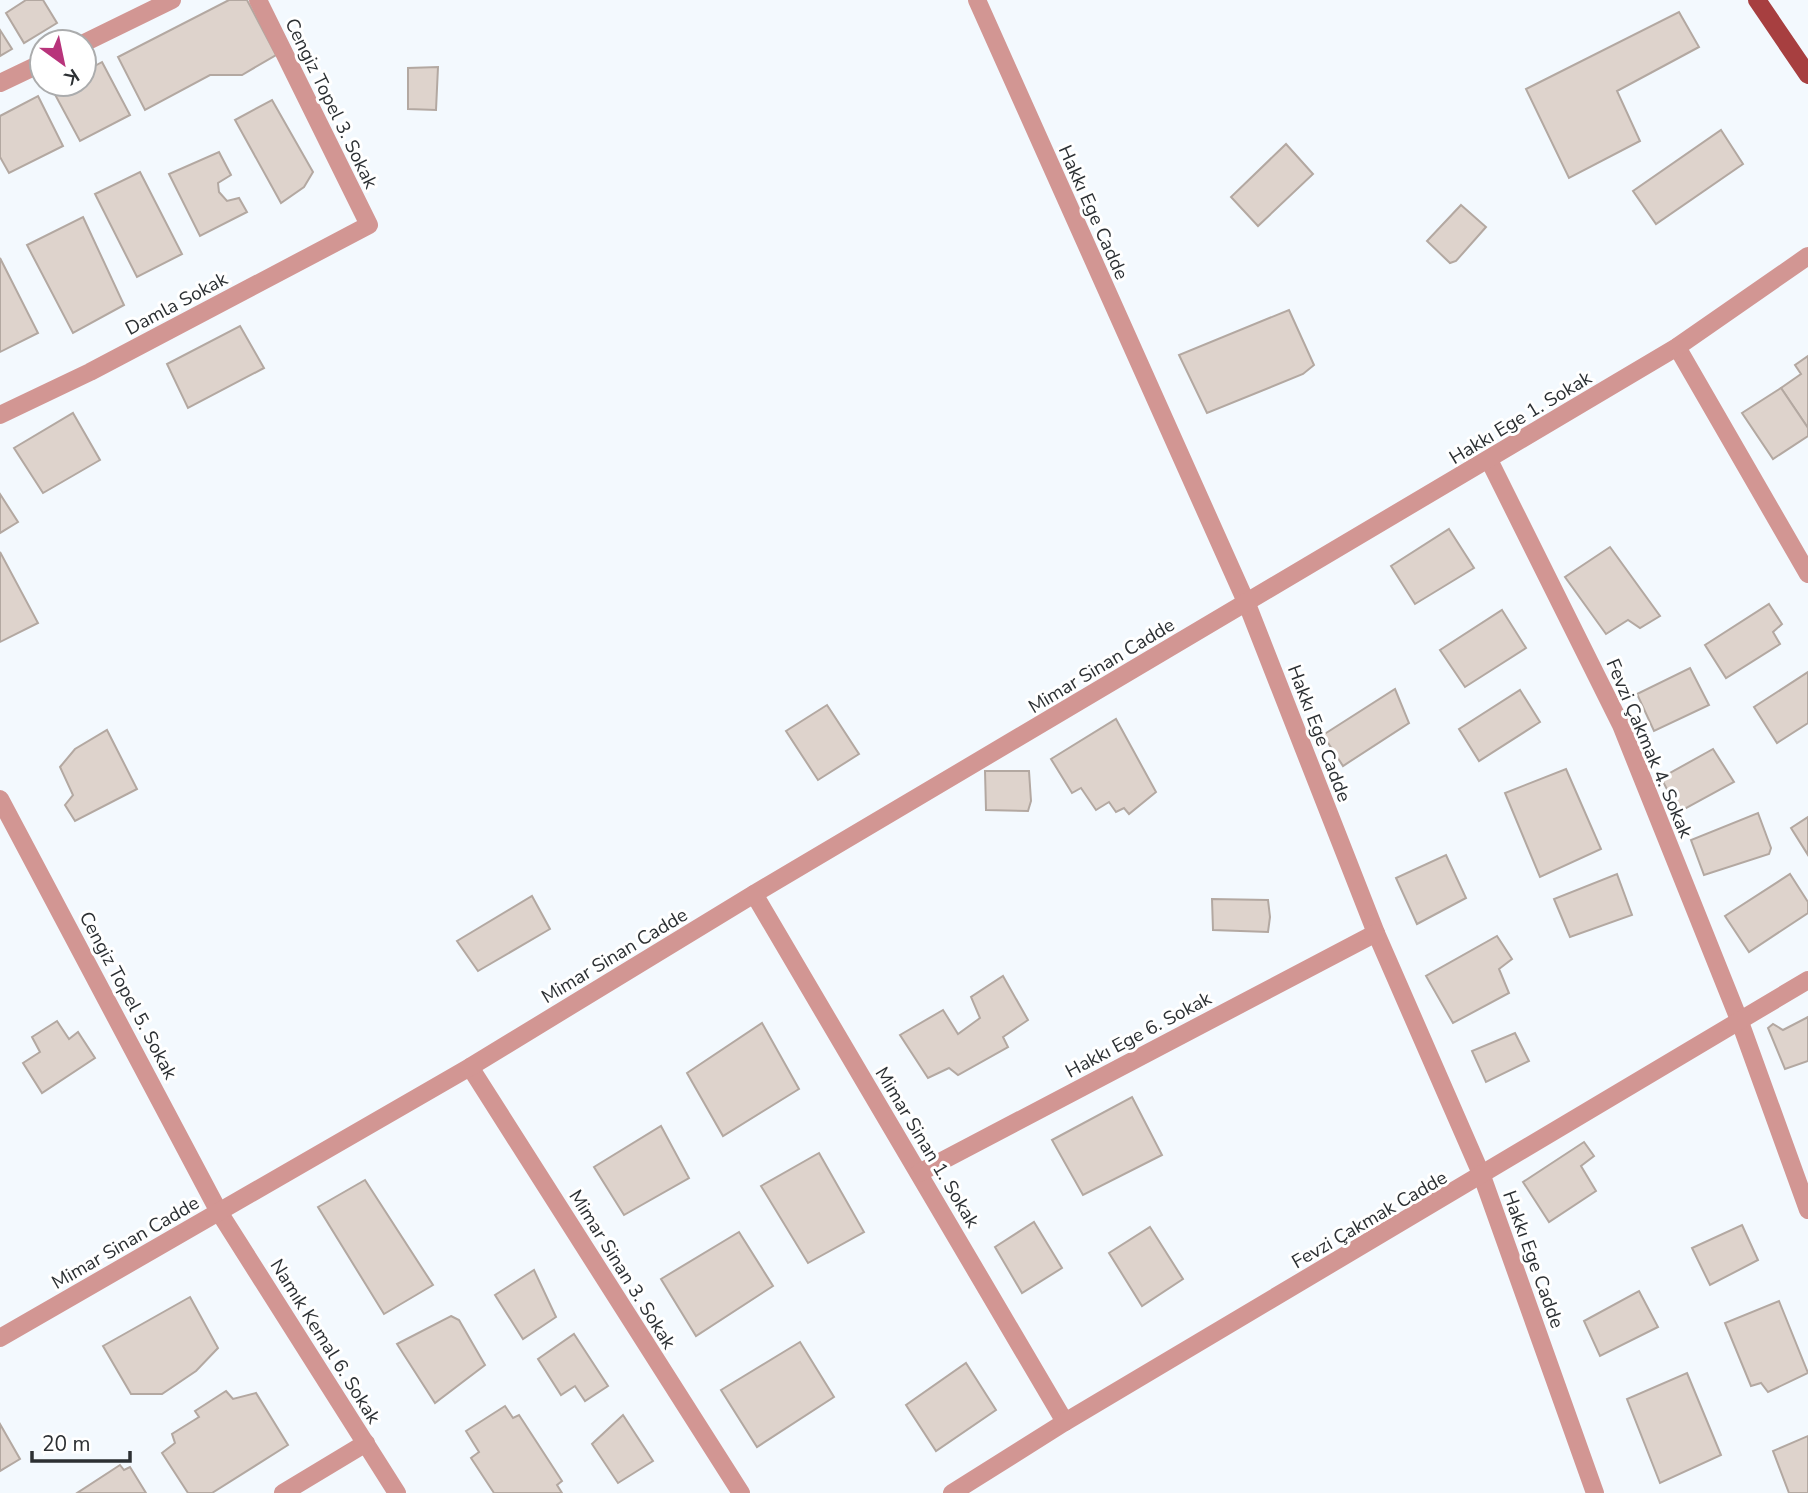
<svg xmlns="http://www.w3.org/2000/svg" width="1808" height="1493" viewBox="0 0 1808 1493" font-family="'Nunito Sans',sans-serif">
	<rect width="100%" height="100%" fill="#f3f9fe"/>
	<g fill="#ded3cc" stroke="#b3a8a1" stroke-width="2">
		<path d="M26,0H43L57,23L24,43L6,13Z"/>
		<path d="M229,0H247L276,55L242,75H210L145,110L118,57Z"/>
		<path d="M1679,12L1699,47L1617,91L1640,141L1569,178L1526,89Z"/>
		<path d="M0,30L12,49L0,56Z"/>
		<path d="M102,62L130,115L80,141L52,89L61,84H84V72Z"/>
		<path d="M438,67L436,110L408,109V68Z"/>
		<path d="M38,96L63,146L9,173L0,157V116Z"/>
		<path d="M272,100L313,172L304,187L281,203L235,120Z"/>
		<path d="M1721,130L1743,164L1656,224L1633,191Z"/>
		<path d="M1286,144L1313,174L1258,226L1231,197Z"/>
		<path d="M219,152L231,175L218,183L219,192L227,201L239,198L247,212L200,236L169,174Z"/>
		<path d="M140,172L182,254L137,277L95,194Z"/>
		<path d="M1461,205L1486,227L1456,261L1450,263L1427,241Z"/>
		<path d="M83,217L124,305L73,333L27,245Z"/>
		<path d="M0,258L38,333L0,352Z"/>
		<path d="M1289,310L1314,365L1303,374L1207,413L1179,355Z"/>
		<path d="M240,326L264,368L188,408L167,364Z"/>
		<path d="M1808,356V428L1781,388L1801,374L1795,365Z"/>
		<path d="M1781,388L1808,428V436L1773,459L1742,413Z"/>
		<path d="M73,413L100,460L43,493L14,448Z"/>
		<path d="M0,494L18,522L0,533Z"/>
		<path d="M1449,529L1474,568L1415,604L1391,566Z"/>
		<path d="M1610,547L1660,616L1640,628L1628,620L1606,634L1565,577Z"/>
		<path d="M0,552L38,623L0,642Z"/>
		<path d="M1769,604L1782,624L1773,632L1780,644L1726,678L1705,645Z"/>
		<path d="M1502,610L1526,648L1465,687L1440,650Z"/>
		<path d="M1690,668L1709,705L1654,731L1637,694Z"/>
		<path d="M1808,672V723L1777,743L1754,707Z"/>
		<path d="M1395,689L1409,723L1343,766L1323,735Z"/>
		<path d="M1520,690L1540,722L1479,761L1459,729Z"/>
		<path d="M827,705L859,754L818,780L786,731Z"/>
		<path d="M1116,719L1156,792L1129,814L1124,808L1116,812L1109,802L1096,810L1081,788L1072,793L1051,759Z"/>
		<path d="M107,730L137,789L75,821L65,805L73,795L60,767L75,749Z"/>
		<path d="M1713,749L1734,782L1679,812L1661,778Z"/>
		<path d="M1566,769L1601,849L1540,877L1505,793Z"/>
		<path d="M985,771H1029L1031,801L1028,811L986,810Z"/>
		<path d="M1758,813L1771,848L1769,854L1704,875L1691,840Z"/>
		<path d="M1808,817V855L1791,828Z"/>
		<path d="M1446,855L1466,898L1417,924L1396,878Z"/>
		<path d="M1617,874L1632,915L1570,937L1554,899Z"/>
		<path d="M1790,874L1808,902V913L1749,952L1725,916Z"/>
		<path d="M532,896L550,929L478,971L457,941Z"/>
		<path d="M1212,899L1268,900L1270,917L1268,932L1213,930Z"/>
		<path d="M1497,936L1512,959L1499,969L1509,993L1453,1023L1426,976Z"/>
		<path d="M1003,976L1028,1020L1003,1037L1008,1047L958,1075L949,1068L928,1078L900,1035L943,1010L958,1034L980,1018L971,997Z"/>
		<path d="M1808,1017V1061L1785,1069L1768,1028L1773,1024L1783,1030Z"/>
		<path d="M57,1021L69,1039L78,1032L95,1058L42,1093L23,1063L40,1052L32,1037Z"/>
		<path d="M762,1023L799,1089L723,1136L687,1073Z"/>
		<path d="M1515,1033L1529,1061L1486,1082L1472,1051Z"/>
		<path d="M1132,1097L1162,1155L1083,1195L1052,1140Z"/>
		<path d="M661,1126L689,1178L624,1215L594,1167Z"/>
		<path d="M1584,1142L1594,1156L1581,1166L1596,1191L1549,1222L1523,1182Z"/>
		<path d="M819,1153L864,1232L808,1263L761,1186Z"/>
		<path d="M365,1180L433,1285L384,1314L318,1207Z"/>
		<path d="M1034,1222L1062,1268L1022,1293L995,1247Z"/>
		<path d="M1742,1225L1758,1260L1710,1285L1692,1248Z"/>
		<path d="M1150,1227L1183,1279L1142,1306L1109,1253Z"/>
		<path d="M739,1232L773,1286L696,1336L661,1279Z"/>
		<path d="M534,1270L556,1317L523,1339L495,1295Z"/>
		<path d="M1639,1291L1658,1327L1600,1356L1584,1321Z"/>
		<path d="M190,1297L218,1348L196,1371L162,1394H131L103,1346Z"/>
		<path d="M1779,1301L1808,1373L1768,1392L1761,1383L1751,1386L1725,1323Z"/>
		<path d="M451,1316L459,1320L485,1365L435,1403L397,1344Z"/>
		<path d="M574,1334L608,1386L585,1401L575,1386L561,1395L538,1359Z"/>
		<path d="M800,1342L834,1397L757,1447L721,1390Z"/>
		<path d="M966,1363L996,1410L936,1451L906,1405Z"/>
		<path d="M1687,1373L1721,1455L1660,1483L1627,1399Z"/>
		<path d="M226,1391L233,1399L256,1393L288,1445L212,1493H188L162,1453L175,1443L172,1434L199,1417L195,1411Z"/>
		<path d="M505,1406L513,1418L519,1415L562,1481L557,1485L562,1493H494L471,1458L479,1452L466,1431Z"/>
		<path d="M623,1415L653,1461L618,1483L592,1444Z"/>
		<path d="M0,1424L20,1459L0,1471Z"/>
		<path d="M1808,1436V1493H1789L1773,1451Z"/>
		<path d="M120,1465L124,1470L130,1467L146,1493H77Z"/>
	</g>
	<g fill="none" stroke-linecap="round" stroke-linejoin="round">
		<g stroke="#d29693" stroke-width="18">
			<path d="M977,0L1247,604L1376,933L1482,1176L1595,1493"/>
			<path d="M84,43L172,0"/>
			<path d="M0,83L42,63"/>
			<path d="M1677,347L1808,574"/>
			<path d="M0,415L90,372L369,225L258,0"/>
			<path d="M1489,460L1621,725L1740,1022L1808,1210"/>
			<path d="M0,799L219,1212L397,1493"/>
			<path d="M754,894L1065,1422"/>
			<path d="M470,1067L741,1493"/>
			<path d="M919,1173L1376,933"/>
			<path d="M0,1338L470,1067L754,894L1677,347L1808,256"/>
			<path d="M283,1493L366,1443"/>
			<path d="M952,1493L1065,1422L1808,980"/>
		</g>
		<path stroke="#a73f40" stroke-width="18" d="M1757,0L1808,75"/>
	</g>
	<g text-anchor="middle" stroke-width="6" stroke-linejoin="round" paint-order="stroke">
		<g font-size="19" fill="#2c3033" stroke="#fff">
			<text transform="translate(332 103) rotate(64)" y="7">Cengiz Topel 3. Sokak</text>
			<text transform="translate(1094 212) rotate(66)" y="7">Hakkı Ege Cadde</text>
			<text transform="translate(176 303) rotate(-28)" y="7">Damla Sokak</text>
			<text transform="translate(1520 417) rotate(-31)" y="7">Hakkı Ege 1. Sokak</text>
			<text transform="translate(1101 665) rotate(-31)" y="7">Mimar Sinan Cadde</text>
			<text transform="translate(1320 733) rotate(69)" y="7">Hakkı Ege Cadde</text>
			<text transform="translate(1650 748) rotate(67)" y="7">Fevzi Çakmak 4. Sokak</text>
			<text transform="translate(614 955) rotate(-31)" y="7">Mimar Sinan Cadde</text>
			<text transform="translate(129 995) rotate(62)" y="7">Cengiz Topel 5. Sokak</text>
			<text transform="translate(1138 1034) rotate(-28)" y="7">Hakkı Ege 6. Sokak</text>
			<text transform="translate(928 1147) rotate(59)" y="7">Mimar Sinan 1. Sokak</text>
			<text transform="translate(1369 1219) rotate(-30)" y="7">Fevzi Çakmak Cadde</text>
			<text transform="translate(125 1242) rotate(-30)" y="7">Mimar Sinan Cadde</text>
			<text transform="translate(1534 1259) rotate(70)" y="7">Hakkı Ege Cadde</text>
			<text transform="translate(623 1269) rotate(58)" y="7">Mimar Sinan 3. Sokak</text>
			<text transform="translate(326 1341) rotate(58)" y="7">Namık Kemal 6. Sokak</text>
		</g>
	</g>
	<g transform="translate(63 63) rotate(147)"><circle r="33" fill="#ffffff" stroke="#abacad" stroke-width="2"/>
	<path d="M0-5L12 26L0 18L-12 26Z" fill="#b8347b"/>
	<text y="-10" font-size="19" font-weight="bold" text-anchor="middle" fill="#2c3033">K</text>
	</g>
	<path d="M32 1451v10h98v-10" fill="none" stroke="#2c3033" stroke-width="3.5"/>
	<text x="42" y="1451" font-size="21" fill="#2c3033" stroke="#ffffff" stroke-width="5" paint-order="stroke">20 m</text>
</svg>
